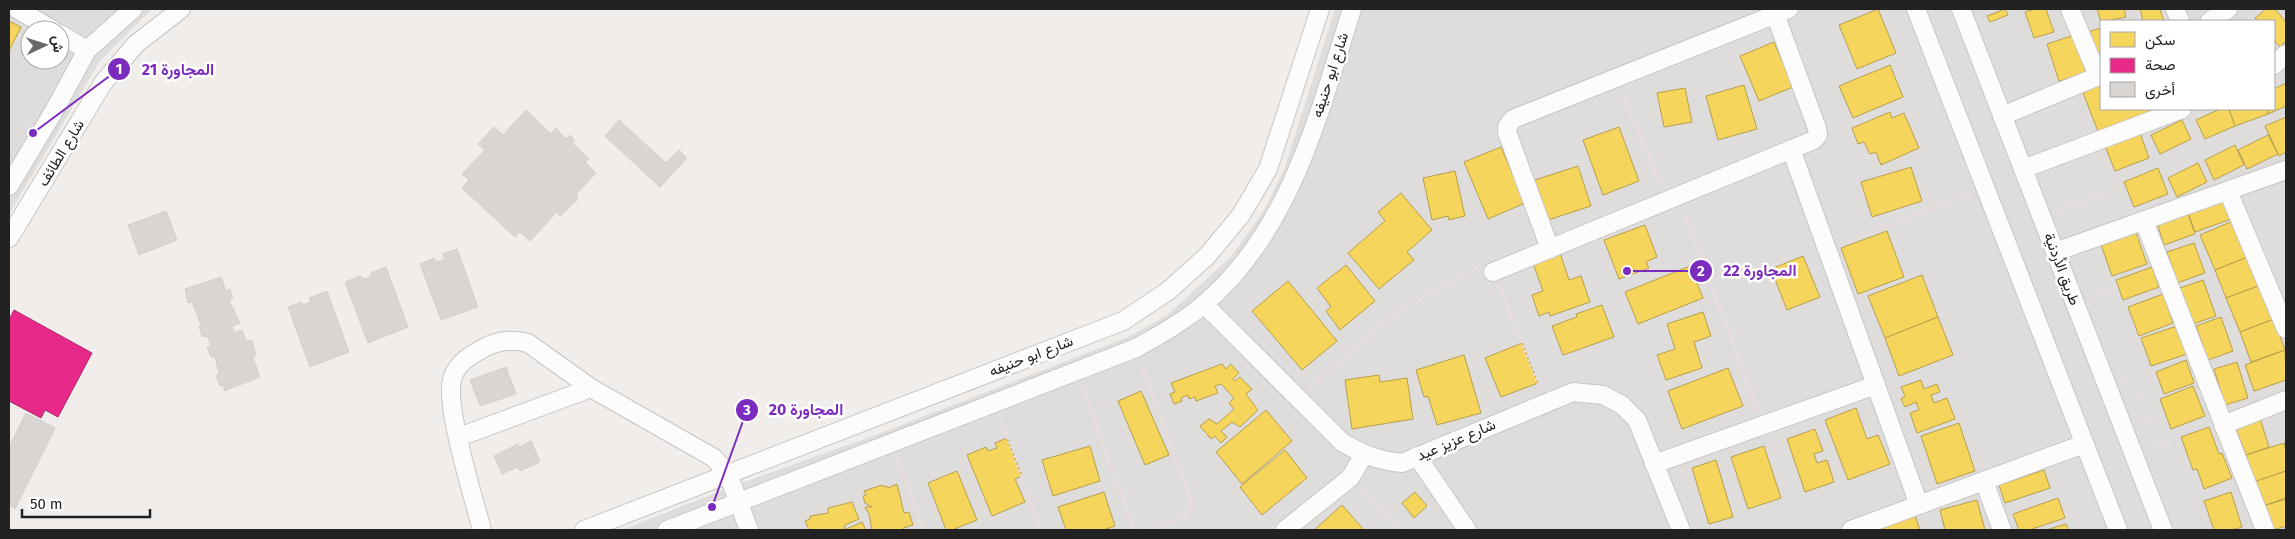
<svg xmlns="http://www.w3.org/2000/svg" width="2295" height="539" viewBox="0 0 2295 539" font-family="'Fira Sans',Vazirmatn,sans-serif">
	<rect width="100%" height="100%" fill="#f0edea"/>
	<g fill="#dfdddc" fill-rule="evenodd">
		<path d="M9,9H152L100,61L9,214ZM30,30H60V60H30Z"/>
		<path d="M1335,9H2286V530H622L736,485L873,436L1128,337L1166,316L1231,257L1264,210L1284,170ZM2101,21H2274V109H2101Z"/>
	</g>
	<g fill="#f6d55c" stroke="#b69f4b">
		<path d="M1878,9L1896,53L1857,69L1839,25Z"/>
		<path d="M2005,9L2008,15L1990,22L1987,16Z"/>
		<path d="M2036,9H2046L2054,32L2034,38L2025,12Z"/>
		<path d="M2097,9H2124L2126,17L2101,22Z"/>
		<path d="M2140,9H2160L2164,21H2143Z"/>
		<path d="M2266,9H2275L2286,22V41L2280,47L2274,40V21H2258L2255,18Z"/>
		<path d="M9,21L21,27L9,51Z"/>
		<path d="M2101,28V52L2091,56L2084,33Z"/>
		<path d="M2074,35L2086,73L2059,81L2047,44Z"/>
		<path d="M1774,42L1793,87L1759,101L1740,56Z"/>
		<path d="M1890,65L1903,97L1853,118L1839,86Z"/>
		<path d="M2101,83V109H2154L2156,112L2099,134L2082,90Z"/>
		<path d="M2286,83V106L2268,114L2267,109H2274V89Z"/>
		<path d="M1744,85L1757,129L1718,140L1706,96Z"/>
		<path d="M1685,88L1692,122L1664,127L1657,93Z"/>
		<path d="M2220,109H2229L2235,126L2205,139L2196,120Z"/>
		<path d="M2229,109H2267L2268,114L2235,126Z"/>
		<path d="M1890,112L1892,118L1904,113L1919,148L1881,165L1876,152L1870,154L1864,142L1858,144L1852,128Z"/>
		<path d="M2286,117V152L2279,156L2265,126Z"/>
		<path d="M2182,120L2191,139L2160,154L2151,135Z"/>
		<path d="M1619,127L1639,181L1603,195L1583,140Z"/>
		<path d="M2140,133L2149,158L2115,171L2105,146Z"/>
		<path d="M2268,135L2278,154L2247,169L2238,150Z"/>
		<path d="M2235,145L2244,165L2214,180L2205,160Z"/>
		<path d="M1501,147L1525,203L1488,219L1464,162Z"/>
		<path d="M2198,163L2207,182L2177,197L2168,178Z"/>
		<path d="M1578,166L1591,206L1548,220L1535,180Z"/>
		<path d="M1911,167L1922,201L1872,217L1861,182Z"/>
		<path d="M2158,168L2168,194L2134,207L2124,182Z"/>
		<path d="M1455,171L1465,216L1449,220L1448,216L1432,220L1423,178Z"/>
		<path d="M1401,193L1432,230L1407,252L1414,260L1379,289L1348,253L1385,221L1378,212Z"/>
		<path d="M2227,199L2234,218L2195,232L2188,212Z"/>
		<path d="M2186,208L2195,234L2164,245L2156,219Z"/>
		<path d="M2235,220L2250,256L2215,270L2200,235Z"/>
		<path d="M1645,225L1657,257L1646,262L1649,268L1619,279L1604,240Z"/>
		<path d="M2134,227L2147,264L2112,276L2099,239Z"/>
		<path d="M1887,231L1904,277L1858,294L1841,248Z"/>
		<path d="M2194,243L2205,273L2177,283L2167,252Z"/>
		<path d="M1560,253L1569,280L1581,276L1590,302L1550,316L1549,312L1539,316L1532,295L1543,291L1533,263Z"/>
		<path d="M1803,256L1820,297L1787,310L1771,269Z"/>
		<path d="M2250,256L2261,285L2226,298L2215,270Z"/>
		<path d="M1346,265L1375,301L1340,330L1326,311L1331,307L1317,288Z"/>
		<path d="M1690,266L1703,298L1638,324L1625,292Z"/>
		<path d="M2152,267L2159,287L2123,300L2116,280Z"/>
		<path d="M1922,275L1938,317L1885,338L1868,296Z"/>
		<path d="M2203,280L2216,316L2193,324L2180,288Z"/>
		<path d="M1288,281L1337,341L1302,370L1252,311Z"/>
		<path d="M2261,285L2274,319L2240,332L2226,298Z"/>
		<path d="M2163,294L2173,323L2139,336L2128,307Z"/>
		<path d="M1602,305L1614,337L1563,355L1552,326L1577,317L1576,314Z"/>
		<path d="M1703,312L1711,336L1694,342L1702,368L1666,380L1657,355L1675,349L1667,324Z"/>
		<path d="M1938,317L1953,355L1899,376L1885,338Z"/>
		<path d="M2221,317L2233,351L2208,360L2196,326Z"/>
		<path d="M2274,319L2285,350L2251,362L2240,332Z"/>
		<path d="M2177,326L2187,354L2151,366L2141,338Z"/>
		<path d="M1522,343L1538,383L1501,397L1485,358Z"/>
		<path d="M2285,350L2286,380L2254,391L2245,365Z"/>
		<path d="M1464,355L1481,413L1437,425L1428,396L1424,397L1416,370Z"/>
		<path d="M2186,360L2194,383L2164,394L2156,372Z"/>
		<path d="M2237,362L2248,398L2225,405L2214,369Z"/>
		<path d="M1222,364L1226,369L1231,364L1239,373L1233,379L1235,381L1240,377L1252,389L1246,394L1258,410L1240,427L1232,422L1221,431L1227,437L1221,443L1215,436L1211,439L1200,426L1209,419L1217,424L1234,409L1229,403L1234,398L1221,384L1215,386L1218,393L1196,401L1195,397L1189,399L1188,395L1181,398L1182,401L1174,404L1170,394L1175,392L1171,383Z"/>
		<path d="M1728,368L1743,406L1682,429L1668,391Z"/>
		<path d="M1379,375L1380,382L1407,378L1413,419L1352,429L1345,380Z"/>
		<path d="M1921,380L1924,389L1937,384L1940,392L1931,395L1934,403L1947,398L1955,419L1917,433L1910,413L1919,410L1916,402L1905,407L1901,399L1905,396L1901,387Z"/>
		<path d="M2193,386L2205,416L2171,429L2160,399Z"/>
		<path d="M1141,391L1169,455L1145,465L1118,401Z"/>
		<path d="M1856,408L1867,439L1878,435L1890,464L1848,480L1825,420Z"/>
		<path d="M1266,410L1292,441L1242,484L1216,452Z"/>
		<path d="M2259,415L2269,447L2246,455L2234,424Z"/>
		<path d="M1959,423L1975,471L1937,484L1921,436Z"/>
		<path d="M2209,427L2219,454L2222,453L2232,478L2204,489L2197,469L2193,470L2181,437Z"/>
		<path d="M1815,429L1823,451L1814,454L1817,463L1827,460L1834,482L1805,492L1787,439Z"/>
		<path d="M1007,438L1022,476L1015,479L1025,502L992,516L967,455L986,447L988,451L997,448L995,443Z"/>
		<path d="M2284,443L2286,450V471L2254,482L2246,455Z"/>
		<path d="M1090,446L1100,481L1053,496L1042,460Z"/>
		<path d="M1764,446L1781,498L1748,509L1731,457Z"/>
		<path d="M1285,450L1307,478L1262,515L1240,487Z"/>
		<path d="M1716,460L1733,517L1709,524L1692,468Z"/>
		<path d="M2044,470L2050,488L2005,503L1999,485Z"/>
		<path d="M957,471L977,520L952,530H946L928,483Z"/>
		<path d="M2286,471V498L2263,506L2254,482Z"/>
		<path d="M897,484L904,513L909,512L913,525L903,528L904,530H872L869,514L865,507H872L865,503L863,496L866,495L864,491L882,485L883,487L887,486L888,488Z"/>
		<path d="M1104,492L1115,526L1103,530H1066L1058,507Z"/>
		<path d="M1415,492L1427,506L1414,518L1402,503Z"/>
		<path d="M2231,492L2242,527L2232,530H2214L2204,501Z"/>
		<path d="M2058,498L2065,518L2029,530H2019L2013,514Z"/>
		<path d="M2286,499V526L2273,530L2263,506Z"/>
		<path d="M1977,500L1985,530H1945L1940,510Z"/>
		<path d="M852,502L859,519L845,525L844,530L862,522L866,530H809L805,521L810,519V516L828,513V508Z"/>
		<path d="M1342,505L1364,530H1314Z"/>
		<path d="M1914,513L1920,530H1884L1882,526Z"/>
		<path d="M2066,524L2068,530H2046Z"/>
	</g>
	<path fill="#e7298a" stroke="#ac276b" d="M14,310L92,353L58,417L45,410L41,418L9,401V320Z"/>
	<g fill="#d9d5d3" stroke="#d3cfcc">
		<path d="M526,110L551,134L556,128L566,139L570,135L575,141L572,143L589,159L585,162L596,173L576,194L578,199L560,216L557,212L530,241L520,232L515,237L462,188L469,180L462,174L485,150L478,144L494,127L503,135Z"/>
		<path d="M619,120L666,163L679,150L687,158L660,187L605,136Z"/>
		<path d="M166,211L177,240L139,255L128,225Z"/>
		<path d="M457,249L478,307L441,320L420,264L434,258L436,262L445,259L443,254Z"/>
		<path d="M386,267L408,327L368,343L345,282L360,276L364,279L371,277V273Z"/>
		<path d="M221,277L226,291L230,289L233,298L229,300L240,323L232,326L234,333L242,330L246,340L252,341L256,355L253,358L260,377L224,391V385L220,386L216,376L219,373L215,357H211L207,347H211L208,337L202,336L199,326L201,325L192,302L188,303L185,289Z"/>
		<path d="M327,291L349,352L310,367L288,307L301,302L303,305L311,302L309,298Z"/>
		<path d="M506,367L516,394L480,406L470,380Z"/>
		<path d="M26,413L55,428L15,509L9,505V447Z"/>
		<path d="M531,441L540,462L520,471L517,467L502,474L494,456L518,444L519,447Z"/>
	</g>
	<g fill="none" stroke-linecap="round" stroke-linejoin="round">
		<g stroke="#c7c6c5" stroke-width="20">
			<g id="minor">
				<path d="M17,9L53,30"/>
				<path d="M1916,9L2118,530"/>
				<path d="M1961,9L2163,530"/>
				<path d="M2070,9L2098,76"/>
				<path d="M2175,9L2180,21"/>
				<path d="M2210,21L2228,9"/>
				<path d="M60,34L87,50"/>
				<path d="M2274,65L2286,54"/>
				<path d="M2002,116L2101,75"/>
				<path d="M1791,149L1919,505"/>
				<path d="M2023,169L2182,109"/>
				<path d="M9,186L54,111L87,50L133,9"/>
				<path d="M2228,191L2286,329"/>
				<path d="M2144,221L2265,530"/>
				<path d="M9,238L103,83L136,44L181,9"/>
				<path d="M1550,249L1507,132V127L1513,119L1789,9"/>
				<path d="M2055,252L2286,170"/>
				<path d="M1493,272L1814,140L1818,135L1817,128L1775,14"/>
				<path d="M1204,304L1342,442C1362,454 1379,461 1402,463L1573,392L1603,395L1622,405L1637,420L1681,530"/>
				<path d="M2223,425L2286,400"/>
				<path d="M459,437L591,388"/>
				<path d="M1417,456L1467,530"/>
				<path d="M1654,464L1876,385"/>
				<path d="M1984,481L2002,530"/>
				<path d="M482,530C474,499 445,407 452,380C455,365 468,357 480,350C495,341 510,338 528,343L591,388L714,458L728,474L749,530"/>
				<path d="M584,530L1123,321L1168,291L1207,256L1241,215L1268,169L1320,9"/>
				<path d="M667,530L1136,348C1160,335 1183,322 1203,305C1291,231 1319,113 1352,9"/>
				<path d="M1285,530L1350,478L1364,455"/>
				<path d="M1851,530L2084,444"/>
			</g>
		</g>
		<g stroke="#eddbdb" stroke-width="3" stroke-dasharray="2.5 2.5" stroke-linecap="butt">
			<path d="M1622,93L1661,186"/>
			<path d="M1684,211L1758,411"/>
			<path d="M2056,212L2111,191"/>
			<path d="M1842,244L1971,194"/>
			<path d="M1499,285L1540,389"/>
			<path d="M2090,297L2115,288"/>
			<path d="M1141,363L1192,503L1186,516L1149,530"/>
			<path d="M2121,380L2136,374"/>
			<path d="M1082,385L1134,530"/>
			<path d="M1310,388L1395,313L1478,267"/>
			<path d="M2131,402L2149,395"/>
			<path d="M1000,418L1041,530"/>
			<path d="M2139,422L2157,416"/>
			<path d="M2149,450L2172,441"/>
			<path d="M897,458L924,530"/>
			<path d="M1361,489L1401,530"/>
			<path d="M1171,522L1177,530"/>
		</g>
		<use href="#minor" stroke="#fdfcfc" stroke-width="18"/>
	</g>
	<g text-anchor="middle" stroke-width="5" stroke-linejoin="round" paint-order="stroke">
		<g font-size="15" fill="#222" stroke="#fff">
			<text transform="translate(1330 75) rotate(-72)" y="5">شارع ابو حنيفه</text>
			<text transform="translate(61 153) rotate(-59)" y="5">شارع الطائف</text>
			<text transform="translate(2062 269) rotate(69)" y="5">طريق الأردنية</text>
			<text transform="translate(1031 356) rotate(-21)" y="5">شارع ابو حنيفه</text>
			<text transform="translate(1456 440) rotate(-23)" y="5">شارع عزيز عيد</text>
		</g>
	</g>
	<path fill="none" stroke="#7b2cbf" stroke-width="2" d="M33 133L119 69M1627 271L1701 271M712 507L747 410"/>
	<g fill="#7b2cbf" stroke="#fff" stroke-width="2">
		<circle cx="33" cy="133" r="5"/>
		<circle cx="1627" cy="271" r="5"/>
		<circle cx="712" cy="507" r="5"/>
		<circle cx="119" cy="69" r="12"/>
		<circle cx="1701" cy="271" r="12"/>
		<circle cx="747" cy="410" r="12"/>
	</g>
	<g font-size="15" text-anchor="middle" font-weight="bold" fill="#fff">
		<text x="119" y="74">1</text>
		<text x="1701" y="276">2</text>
		<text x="747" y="415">3</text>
	</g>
	<g font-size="16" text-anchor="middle" font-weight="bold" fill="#7b2cbf" stroke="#fff" stroke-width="5" stroke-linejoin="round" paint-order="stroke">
		<text x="178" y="75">المجاورة 21</text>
		<text x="1760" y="276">المجاورة 22</text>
		<text x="806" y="415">المجاورة 20</text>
	</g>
	<rect width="2295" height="539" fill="none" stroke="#222222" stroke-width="20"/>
	<rect x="2100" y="20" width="175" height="90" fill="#ffffff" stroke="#a7a7a7"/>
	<rect x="2110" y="32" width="25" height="15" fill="#f6d55c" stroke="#a7a7a7"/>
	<text x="2145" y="45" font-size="15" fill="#222222">سكن</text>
	<rect x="2110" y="58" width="25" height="15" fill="#e7298a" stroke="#a7a7a7"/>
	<text x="2145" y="70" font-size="15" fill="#222222">صحة</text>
	<rect x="2110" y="82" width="25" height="15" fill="#d9d5d3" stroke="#a7a7a7"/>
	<text x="2145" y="95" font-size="15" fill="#222222">أخرى</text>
	<g transform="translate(45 45) rotate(86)"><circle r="24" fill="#ffffff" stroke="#a7a7a7"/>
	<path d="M0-4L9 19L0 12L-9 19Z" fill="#6a6968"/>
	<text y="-8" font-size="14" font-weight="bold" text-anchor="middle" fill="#222222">ش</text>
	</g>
	<path d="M22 509v8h128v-8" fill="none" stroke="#222222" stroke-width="2.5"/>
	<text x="30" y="509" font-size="15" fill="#222222" stroke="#ffffff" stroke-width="4" paint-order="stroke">50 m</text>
</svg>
